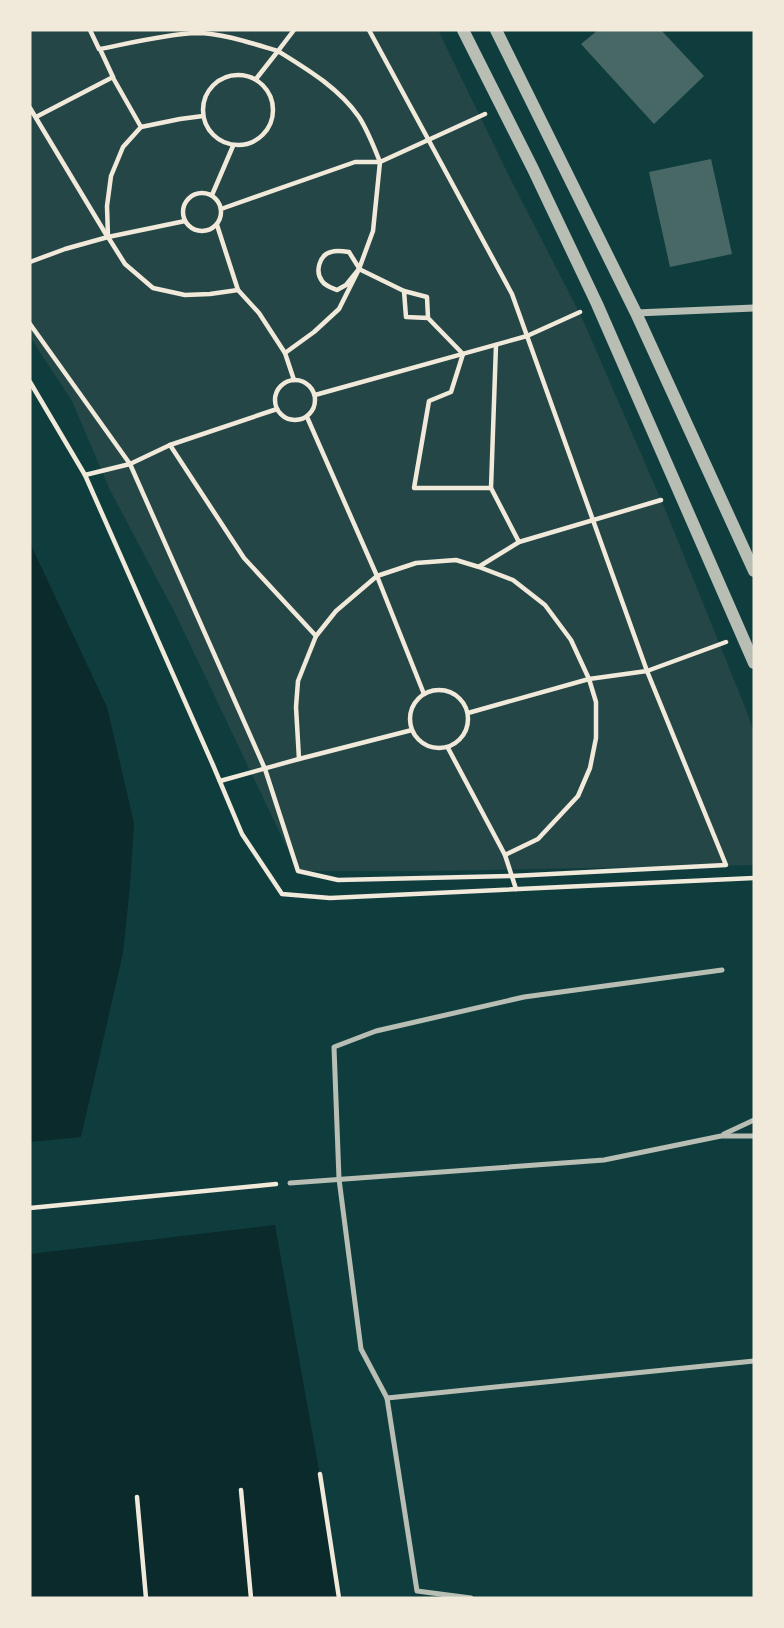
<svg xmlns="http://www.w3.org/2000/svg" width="784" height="1628" viewBox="0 0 784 1628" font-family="Signika,sans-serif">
	<rect width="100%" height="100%" fill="#0f3d3e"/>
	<path fill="#244646" d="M30,30H438L511,180L582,318L665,509L747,712L754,733V865L429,871H298L175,613L110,490L72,401L30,337Z"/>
	<g fill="#0a2a2b">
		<path d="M30,543L107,707L134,823L130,886L123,953L81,1137L30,1142Z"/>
		<path d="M275,1225L342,1598H30V1254Z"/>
	</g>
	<g fill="#486865">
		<path d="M598,30H661L704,76L654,124L581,44Z"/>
		<path d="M711,159L732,254L670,267L649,172Z"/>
	</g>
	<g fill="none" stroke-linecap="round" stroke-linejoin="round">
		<g stroke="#f1e9da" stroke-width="4.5">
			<path d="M90,30L99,49"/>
			<circle cx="238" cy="110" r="35"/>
			<path d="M112,76L141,127"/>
			<path d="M256,79L278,51C307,69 339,88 359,117C368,131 374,147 380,162L485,114"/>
			<path d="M30,108L107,236"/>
			<path d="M203,116L180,119L141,127L123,147L111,176L107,206L108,237L125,264L153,288L185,295L210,294L238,290"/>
			<path d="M36,117L113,77L100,49C130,43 167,34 197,33C222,33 254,44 278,51L294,30"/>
			<circle cx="202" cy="212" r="19"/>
			<path d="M212,195L233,146"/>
			<path d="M221,209L355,162H380L373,231L359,269L404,291"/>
			<path d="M217,225L238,290L259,313L285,353L294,380"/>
			<path d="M30,262L65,249L108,237L185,221"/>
			<path d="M428,318L406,317L404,291L427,297L428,318L463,354L451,392L429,401L414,488H491"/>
			<path d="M30,324L130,464L265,769L298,871L338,880L512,876L726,865L647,671L512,294L369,30"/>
			<path d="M496,345L491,488L519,542"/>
			<path d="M285,353L314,332L339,309L359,269L346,285L337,290C332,288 325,286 322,281C315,272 319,255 331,252C336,250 343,251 349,252L359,268"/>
			<circle cx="295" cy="400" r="20"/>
			<path d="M30,382L85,475L213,765L242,834L282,894L330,898L754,878"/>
			<path d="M315,395L527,336L580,312"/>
			<path d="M307,417L377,576L424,694"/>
			<path d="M170,445L244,558L316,636"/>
			<path d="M85,475L130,464L170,445L277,409"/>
			<path d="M480,566L519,542L661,500"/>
			<circle cx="439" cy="719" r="29"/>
			<path d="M468,713L589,679L647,671L726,642"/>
			<path d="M448,748L505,855L516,889"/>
			<path d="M299,759L296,707L298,681L316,636L336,611L377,576L416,563L456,560L479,567L513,580L545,605L571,640L589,679L596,702V738L590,768L578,796L538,839L505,855"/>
			<path d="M220,781L299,759L412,730"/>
			<path d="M30,1208L276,1184"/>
			<path d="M320,1474L339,1598"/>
			<path d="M241,1490L251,1598"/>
			<path d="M137,1497L146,1598"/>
		</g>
		<g stroke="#b8beb3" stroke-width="5">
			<path d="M722,970L524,997L376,1031L334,1047L339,1179L361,1349L387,1398L754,1361"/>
			<path d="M724,1134L754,1120"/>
			<path d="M290,1183L604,1160L721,1136H754"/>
			<path d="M387,1398L417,1591L471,1598"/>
		</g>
		<path stroke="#b8beb3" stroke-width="7" d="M636,313L754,308"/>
		<g stroke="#b8beb3" stroke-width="12">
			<path d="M463,30L533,169L597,304L754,663"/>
			<path d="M496,30L636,313L754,571"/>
		</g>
	</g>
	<rect width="784" height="1628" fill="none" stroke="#f1e9da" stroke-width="63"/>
</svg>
